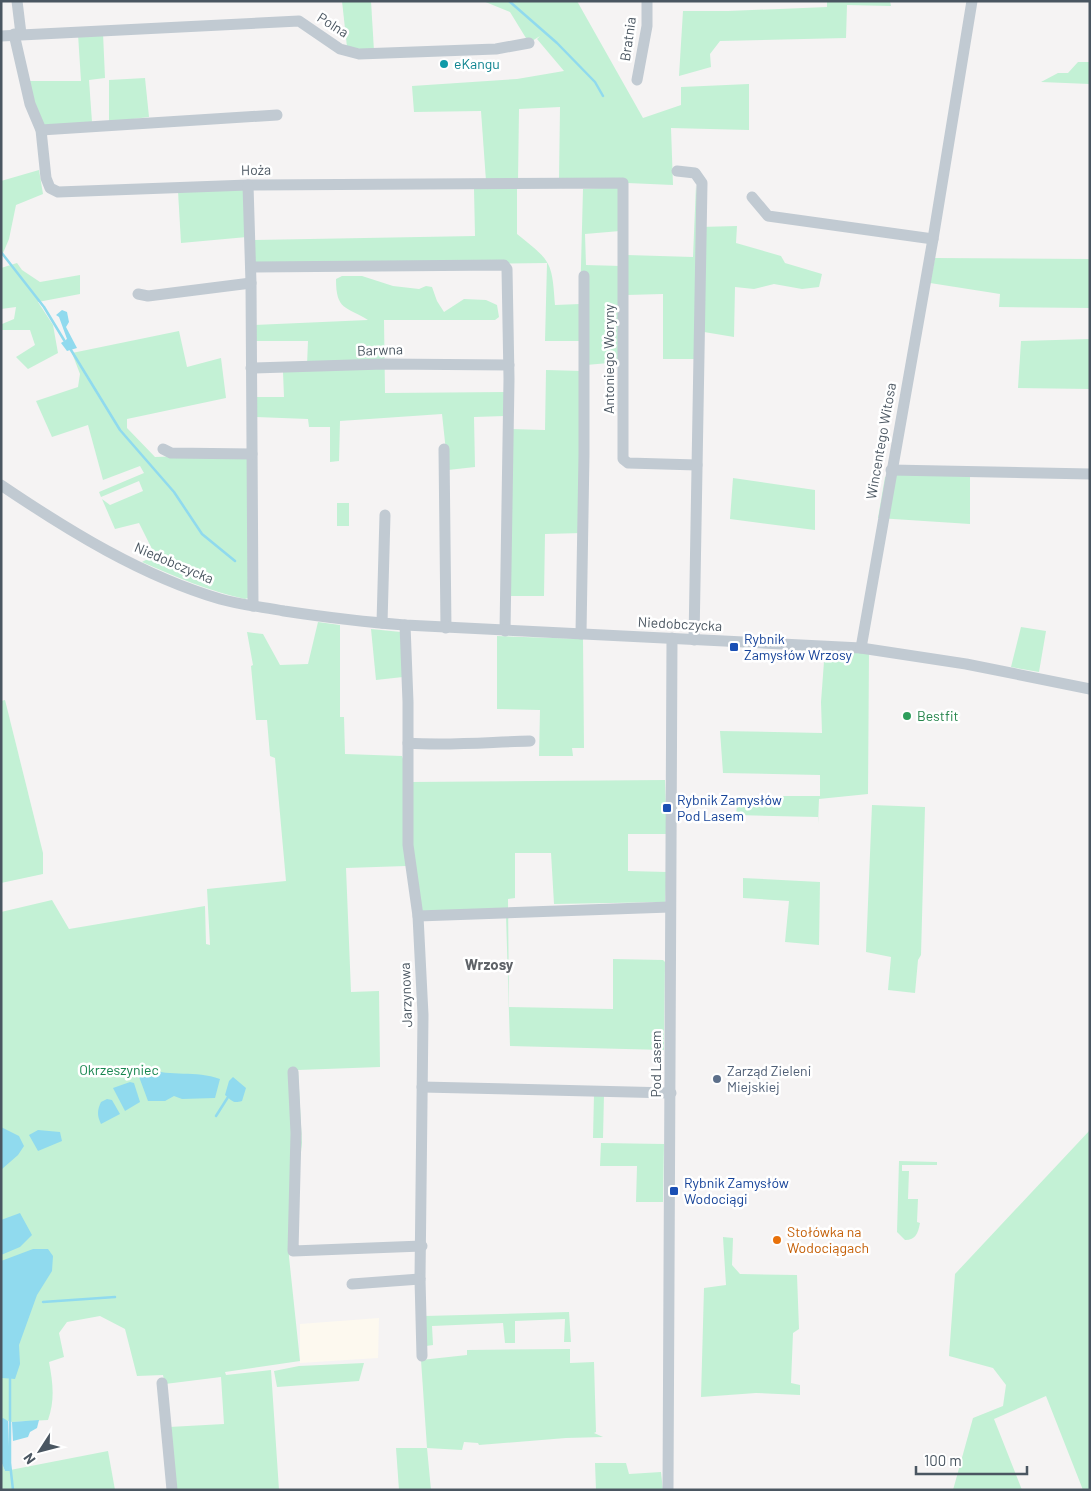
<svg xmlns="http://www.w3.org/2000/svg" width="1091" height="1491" viewBox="0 0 1091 1491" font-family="Barlow,sans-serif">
	<rect width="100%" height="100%" fill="#f5f3f3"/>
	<path fill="#fdf9ef" d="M379,1318L378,1358L300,1363V1324Z"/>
	<g fill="#c3f1d5">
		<path d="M342,1H371L374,51L347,47Z"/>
		<path d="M483,1H577L643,118L681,105V87L749,84V130L671,128L673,185L559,180L560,107L519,109L518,181H486L481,111L414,112L412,86L517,79L564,71L537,39L540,36L529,43L510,12Z"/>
		<path d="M827,1H890L891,6L847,5L846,38L720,41L710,54L711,67L679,76L683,11H728L827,7Z"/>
		<path d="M103,33L105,78L89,80L92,122L45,126L35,110L29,81H81L78,34Z"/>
		<path d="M1078,62H1090V84L1041,82L1058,73H1068Z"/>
		<path d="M145,78L149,117L109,122V80Z"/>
		<path d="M39,170L43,194L16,205L9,239L1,258V181Z"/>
		<path d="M696,185L700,227L737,226L736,243L781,256L785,263L822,274L819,287L802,289L774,284L754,289L735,287L734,337L704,332L695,359H663V294L626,295L627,255L693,257Z"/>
		<path d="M517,187V234C551,261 552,261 555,305L580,304L583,189L620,187V231L585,234L586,265L621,266L620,362L586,365L582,533L545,534L544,596H509L510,429L545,430L546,370L582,371V341H545L547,263L253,267V240L475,236L474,189Z"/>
		<path d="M243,190L247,237L181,243L178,191Z"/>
		<path d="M935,258L1090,259V308L999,307L1000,294L930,283Z"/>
		<path d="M17,263L22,270L40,282L80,275V294L38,302L53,325L58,353L28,369L16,357L35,345L30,330H1L2,324L14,319L16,307L1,309V268Z"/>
		<path d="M342,276H362L393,286L419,289L426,286L432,287L437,301L444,312L464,299L486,300L497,305L499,317L495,320H384L385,393L507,392L505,416L474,417L475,467L448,470L442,414L340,421L339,461L330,462V427H309L308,419L256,417L254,397H284L283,372L307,365L308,341H254L253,325L368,320C346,306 336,311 336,279Z"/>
		<path d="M179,331L187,367L221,358L226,398L127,419V428L155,457L249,454L248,598L245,599C209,591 176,577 142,562L155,555L139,523L115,529L102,499L110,505L143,491L139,481L101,497L99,492L144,473L140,466L103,480L88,425L52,437L36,401L78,387L80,374L72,353Z"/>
		<path d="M1090,339V389L1018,388L1021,341Z"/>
		<path d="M970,473V524L878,518L885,477L892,474Z"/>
		<path d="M733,478L815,490V530L730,519Z"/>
		<rect x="337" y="503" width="12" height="23"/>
		<path d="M318,622L340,625V717H344L345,754L402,756L411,782L665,780L667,834H628V871L667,872L665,902L554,904L551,853H515V898L508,899L509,1007L613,1009V959L663,960L665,962L664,1050L510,1046L506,915L425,919L406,866L346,868L351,992L379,991L380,1067L298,1070L302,1143L299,1170L292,1200L289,1257L300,1361L225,1372L226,1375L271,1370L279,1490H175L169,1427L224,1424L221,1377L165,1384L163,1375L137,1376L125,1329L100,1316L67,1322L59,1333L64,1357L49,1362C53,1383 55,1400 48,1420L12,1422L1,1419V912L52,900L69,929L205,906L206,944L210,945L207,889L286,881L275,758L270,756L267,720H256L251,666L253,665L247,632L263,634L280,665L308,664Z"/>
		<path d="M1021,627L1046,631L1039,672L1011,667Z"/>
		<path d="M371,629L401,632L403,677L376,680Z"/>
		<path d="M497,636L583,639L584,748H572L573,756H539L540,710L497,709Z"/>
		<path d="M825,648L869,652L868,794L819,799L818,824V817L736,815L738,796H820V775L723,773L720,731L822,733L821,702Z"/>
		<path d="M5,700L43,853V874L1,883V701Z"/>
		<path d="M872,805L925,807L921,955L918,960L915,993L888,990L891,957L866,952Z"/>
		<path d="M743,878L820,882L819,945L785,942L789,901L743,898Z"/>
		<path d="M594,1094H604L603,1138H593Z"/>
		<path d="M1090,1130V1490H1083L1046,1396L994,1419L1022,1490H953L973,1418L1003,1406L1006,1385L993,1368L949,1356L955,1274Z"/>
		<path d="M601,1143L664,1144L663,1202H636L637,1166H600Z"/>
		<path d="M899,1161L937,1162V1165H902V1171H909L908,1199H918L917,1222L920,1223C918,1233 916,1240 905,1240L897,1232Z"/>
		<path d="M723,1237L733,1238L732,1265L740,1274L797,1275L799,1329L793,1333L791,1383L800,1385V1395L756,1393L701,1397L704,1288L726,1285Z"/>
		<path d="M569,1312L571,1342H564L565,1319L515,1321V1343H505L503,1323L432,1326L433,1345L426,1346L425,1316Z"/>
		<path d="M570,1349V1363L594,1362L596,1432L594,1433L603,1437L566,1438L479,1445L478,1443L464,1442L462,1450L427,1448L431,1490H399L396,1448H427L421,1360L467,1355V1350Z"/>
		<path d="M364,1363L359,1381L277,1387L274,1371L299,1366Z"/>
		<path d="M108,1451L115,1490H1V1461L5,1471Z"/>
		<path d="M595,1463H626L629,1474L661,1472L663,1490H596Z"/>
	</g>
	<g fill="#90daee">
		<path d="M62,310L67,312L69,322L66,327L77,348L67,351L61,343L67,339L59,317L56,315Z"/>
		<path d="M147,1069C172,1077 195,1070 220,1079L215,1098L182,1099L174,1096L165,1101H148L138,1074Z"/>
		<path d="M233,1077L246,1088L242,1101C232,1104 232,1100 225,1095L229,1081Z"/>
		<path d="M130,1082L134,1083L140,1102L125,1111L113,1088Z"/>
		<path d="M107,1099L112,1100L120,1114L101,1124C97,1116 97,1110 101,1102Z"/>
		<path d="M1,1127L19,1136L24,1146L18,1155L2,1169L1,1186Z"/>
		<path d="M38,1130L60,1132L62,1141L38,1151L29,1135Z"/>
		<path d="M20,1213L32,1235L20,1247L1,1255V1220Z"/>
		<path d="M33,1249H48L53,1256L52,1271L37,1295L19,1345L20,1364L15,1379L2,1378L1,1261Z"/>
		<path d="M3,1418L8,1421L10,1471H5L1,1461V1419Z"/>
		<path d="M39,1420L37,1428L30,1432L28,1437L13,1441L12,1422Z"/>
	</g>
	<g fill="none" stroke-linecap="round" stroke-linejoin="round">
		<g stroke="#90daee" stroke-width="2.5">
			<path d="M509,1L557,43L595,82L603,96"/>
			<path d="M1,252L44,307L64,340"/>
			<path d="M71,350L120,430L174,492L202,534L235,561"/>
			<path d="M216,1116L228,1097"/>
			<path d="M43,1302L115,1297"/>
			<path d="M10,1379V1463L13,1490"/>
		</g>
		<g stroke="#c1cad2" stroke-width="11">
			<path d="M17,1L21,34"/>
			<path d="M14,34L30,104L41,130L46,178L50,188L58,192L248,185L623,183V459L628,463L697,465"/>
			<path d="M1,36L299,21L340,49L359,54L496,49L529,43"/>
			<path d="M637,80L647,26V1"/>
			<path d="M41,130L277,115"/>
			<path d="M677,171L695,173L702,183L694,640"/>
			<path d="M248,185L251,283L253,606"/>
			<path d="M752,197L768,216L933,239"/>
			<path d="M251,267L504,265L507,269L509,379L505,631"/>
			<path d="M138,294L148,296L251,283"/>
			<path d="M251,368L384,364L509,365"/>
			<path d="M163,449L171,453L252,454"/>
			<path d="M444,449L446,628"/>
			<path d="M891,470L1090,474"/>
			<path d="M1,485C69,531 142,576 220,599C241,605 263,607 284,611C324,617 364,622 405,625L861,648L966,664L1090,689"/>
			<path d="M382,623L385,515"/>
			<path d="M405,625L408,702V845L418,916L423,1015L420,1279L422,1356"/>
			<path d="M581,634L584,454V276"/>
			<path d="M861,648L933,239L972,1"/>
			<path d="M408,743C449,746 489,742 530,741"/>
			<path d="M418,916L670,907"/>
			<path d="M293,1072L296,1133L293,1251L422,1246"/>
			<path d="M422,1087L671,1093"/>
			<path d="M352,1284L420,1279"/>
			<path d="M162,1383L172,1490"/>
			<path d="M668,1490L672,638"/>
		</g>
	</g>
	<circle fill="#0f9aa8" stroke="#fff" stroke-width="2" cx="444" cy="64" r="5"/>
	<g fill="#1a4fb4" stroke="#fff" stroke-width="2">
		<rect x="729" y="642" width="10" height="10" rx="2.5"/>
		<rect x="662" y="803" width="10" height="10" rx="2.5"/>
		<rect x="669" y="1186" width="10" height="10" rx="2.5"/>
	</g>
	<circle fill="#2e9e5b" stroke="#fff" stroke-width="2" cx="907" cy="716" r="5"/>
	<circle fill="#5c6f8a" stroke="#fff" stroke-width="2" cx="717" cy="1079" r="5"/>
	<circle fill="#e8710a" stroke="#fff" stroke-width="2" cx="777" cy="1240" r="5"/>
	<g text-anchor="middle" stroke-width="5" stroke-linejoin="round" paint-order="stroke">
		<g font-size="14" fill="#4a5661" stroke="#fff">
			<text transform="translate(333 25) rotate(32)" y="5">Polna</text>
			<text transform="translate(628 39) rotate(-82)" y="5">Bratnia</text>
			<text transform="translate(256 170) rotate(-1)" y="5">Hoża</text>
			<text transform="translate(380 350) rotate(-2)" y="5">Barwna</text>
			<text transform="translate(609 359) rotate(-90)" y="5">Antoniego Woryny</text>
			<text transform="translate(881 441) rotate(-80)" y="5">Wincentego Witosa</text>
			<text transform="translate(174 563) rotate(23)" y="5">Niedobczycka</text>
			<text transform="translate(680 624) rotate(3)" y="5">Niedobczycka</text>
			<text transform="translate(406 995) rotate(-92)" y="5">Jarzynowa</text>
			<text transform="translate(656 1064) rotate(-90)" y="5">Pod Lasem</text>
		</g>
		<g font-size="14" fill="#0d838f" stroke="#fff" text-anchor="start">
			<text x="454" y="69">eKangu</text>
		</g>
		<g font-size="14" fill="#164399" stroke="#fff" text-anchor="start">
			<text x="744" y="644">Rybnik<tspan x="744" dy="16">Zamysłów Wrzosy</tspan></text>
			<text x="677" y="805">Rybnik Zamysłów<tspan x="677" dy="16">Pod Lasem</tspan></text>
			<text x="684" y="1188">Rybnik Zamysłów<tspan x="684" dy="16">Wodociągi</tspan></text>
		</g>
		<g font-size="14" fill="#27864d" stroke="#fff" text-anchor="start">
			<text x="917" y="721">Bestfit</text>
		</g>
		<g font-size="14" fill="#17864f" stroke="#fff">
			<text x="119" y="1075">Okrzeszyniec</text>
		</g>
		<g font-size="14" fill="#4e5e75" stroke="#fff" text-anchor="start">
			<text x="727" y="1076">Zarząd Zieleni<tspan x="727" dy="16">Miejskiej</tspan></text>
		</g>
		<g font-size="14" fill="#c56008" stroke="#fff" text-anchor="start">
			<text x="787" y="1237">Stołówka na<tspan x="787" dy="16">Wodociągach</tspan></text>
		</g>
		<g font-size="15" font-weight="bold" fill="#5f6368" stroke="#fff">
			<text x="489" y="970">Wrzosy</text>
		</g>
	</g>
	<rect width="1091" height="1491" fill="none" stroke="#4a5661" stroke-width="5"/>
	<g transform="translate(40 1451) rotate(234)" stroke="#ffffff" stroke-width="4" paint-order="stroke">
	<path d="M0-4L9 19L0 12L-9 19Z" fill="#4a5661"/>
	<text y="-8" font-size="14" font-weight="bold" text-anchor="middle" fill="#4a5661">N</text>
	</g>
	<path d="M916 1466v8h111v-8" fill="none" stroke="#4a5661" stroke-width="2.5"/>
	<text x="924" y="1466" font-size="15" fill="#4a5661" stroke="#ffffff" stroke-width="4" paint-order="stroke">100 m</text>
</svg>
